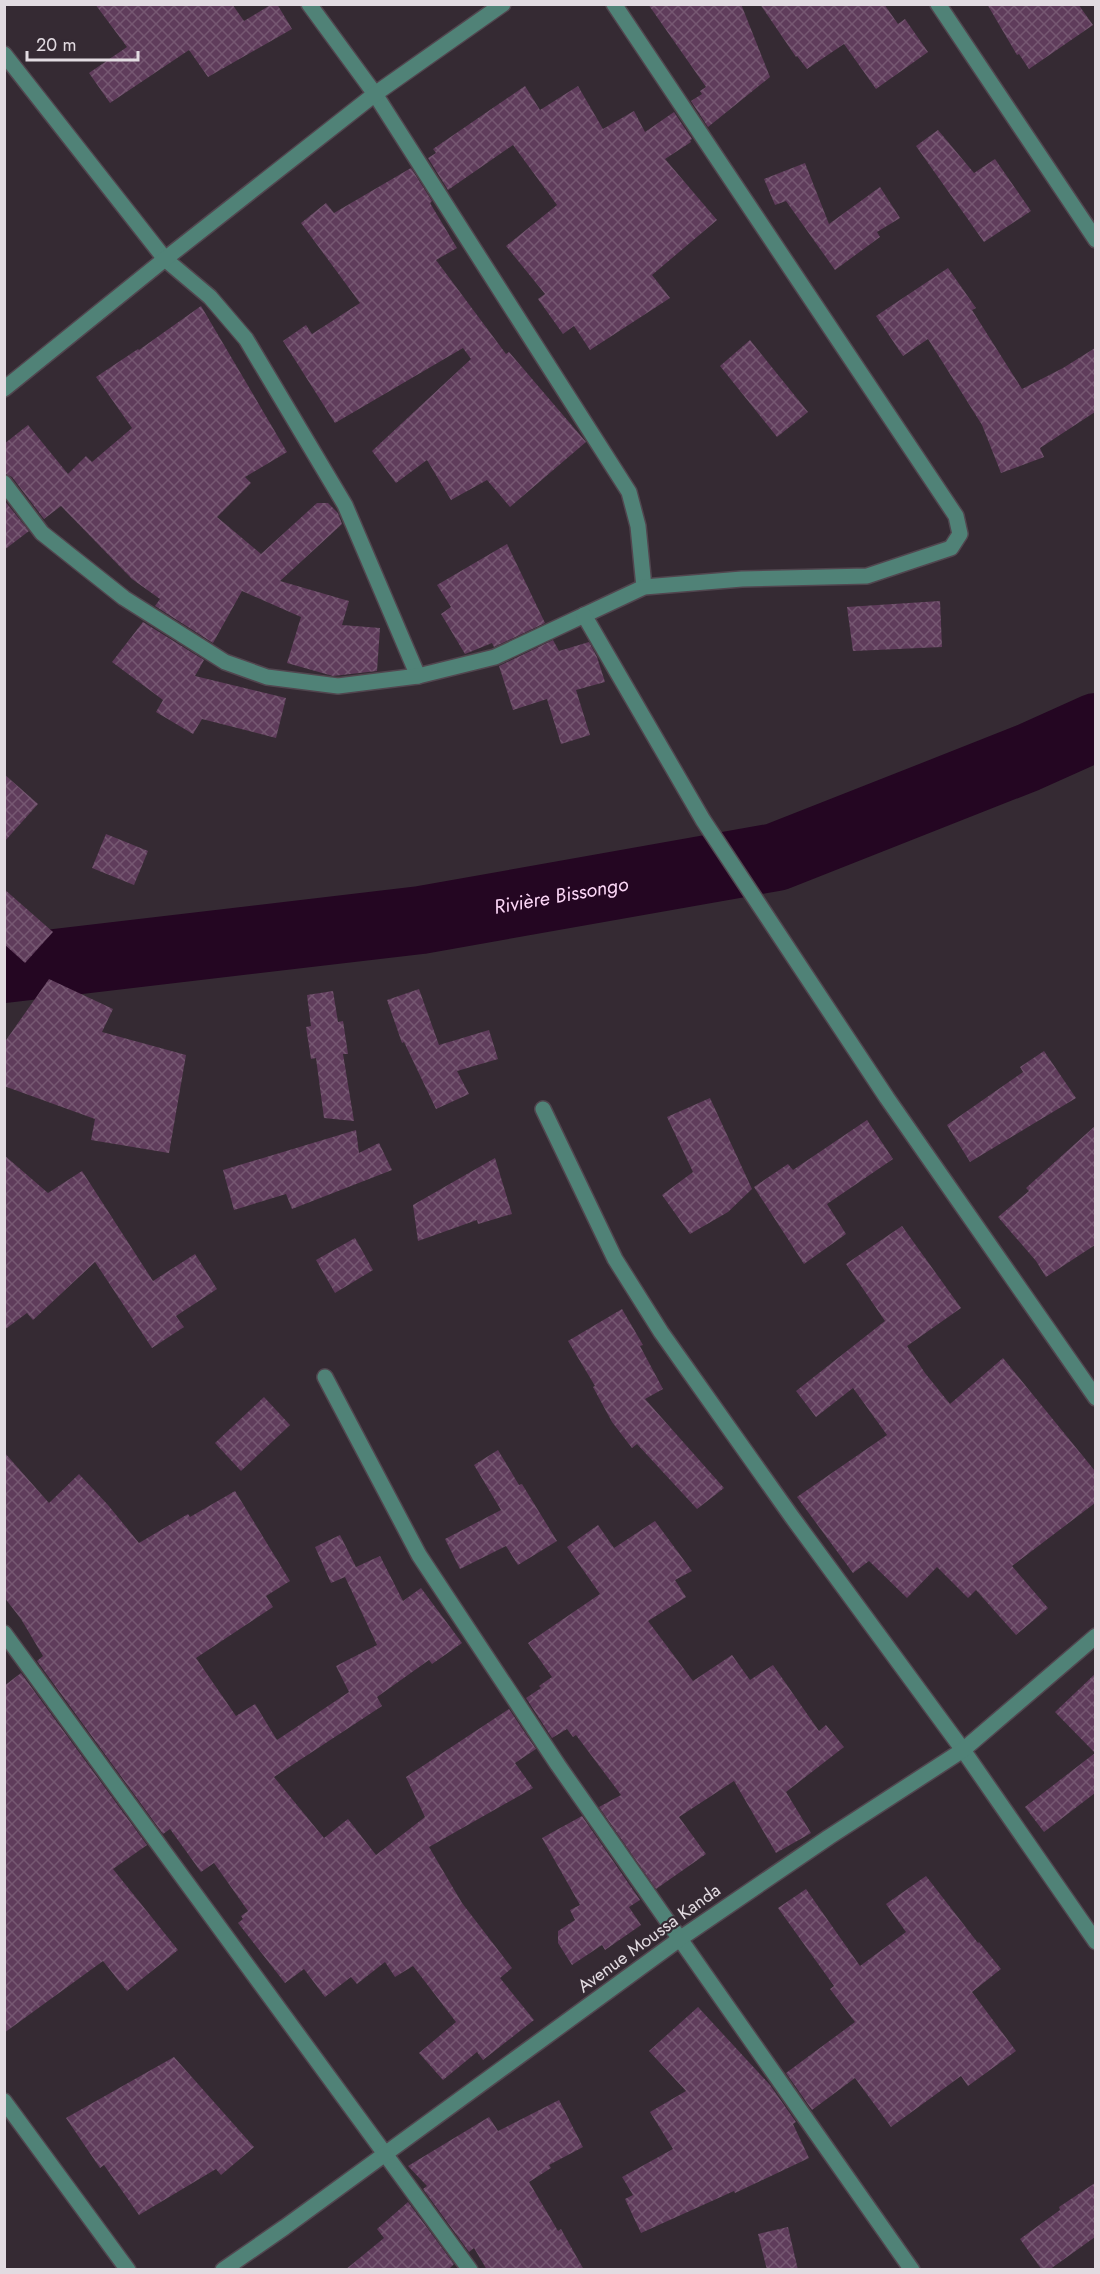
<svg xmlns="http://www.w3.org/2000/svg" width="1100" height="2274" viewBox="0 0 1100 2274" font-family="Jost,sans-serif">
	<defs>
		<pattern id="building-cross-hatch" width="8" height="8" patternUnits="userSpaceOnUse" patternTransform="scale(1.5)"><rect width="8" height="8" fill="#5f3c5b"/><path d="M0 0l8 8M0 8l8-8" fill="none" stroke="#765872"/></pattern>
	</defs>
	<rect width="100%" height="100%" fill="#352a33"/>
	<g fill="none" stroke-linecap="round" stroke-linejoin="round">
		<path stroke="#240622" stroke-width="68" id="s1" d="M4,969L421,920L776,857L1027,758L1096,727"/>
	</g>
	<g fill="url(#building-cross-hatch)">
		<path d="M95,4H232L244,21L272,4H277L292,29L208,77L189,50L110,103L89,73L127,47Z"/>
		<path d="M648,4H741L770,77L708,127L691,101L702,94L700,91L706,87Z"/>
		<path d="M760,4H884L898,24L905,19L928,52L876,89L844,44L807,69L797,56L796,57Z"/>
		<path d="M987,4H1078L1093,25L1029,69L1019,54L1017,55Z"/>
		<path d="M525,86L540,110L578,86L603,129L634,111L645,132L674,112L692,139L690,140L691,142L665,159L717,220L652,275L670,298L590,350L574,326L563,334L538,299L545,294L506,246L557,205L513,145L448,190L428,158L436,153L433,149Z"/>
		<path d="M938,130L974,173L995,159L1031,211L984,242L916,146Z"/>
		<path d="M805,163L829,224L880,187L900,218L877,232L880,237L835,270L786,201L775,205L764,179Z"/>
		<path d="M411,168L432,201L430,203L457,248L436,260L506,354L509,352L586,442L510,507L487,480L451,500L427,460L396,483L372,451L471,359L463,348L335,423L283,341L306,325L312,334L360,303L301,223L326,203L334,213Z"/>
		<path d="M948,268L976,308L972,310L1022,389L1063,368L1095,348V412L1040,448L1044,457L1001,473L982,425L928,339L903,356L876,316Z"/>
		<path d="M201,306L287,452L245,477L251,483L217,517L261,554L317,503H328L338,513L342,524L280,581L349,601L342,625L380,628L377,671L333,676L287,663L301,617L242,591L213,643L155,606L160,599L132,579L61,506L44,519L12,477L4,473V444L28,425L68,474L86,456L92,462L132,428L96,377L138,349L139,350Z"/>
		<path d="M750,340L808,412L777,437L720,366Z"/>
		<path d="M4,500L29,531L4,550Z"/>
		<path d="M507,544L545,623L494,647L492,643L465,654L441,614L451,607L437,585Z"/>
		<path d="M940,601L942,647L853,651L847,607Z"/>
		<path d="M143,622L204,660L195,676L286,698L276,738L202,719L193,734L156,712L163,700L112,662Z"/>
		<path d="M553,640L559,651L589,642L597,657L605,682L576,690L590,735L561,744L547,699L513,710L499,666Z"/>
		<path d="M4,774L38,804L4,842Z"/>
		<path d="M106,834L148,851L134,885L92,868Z"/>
		<path d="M4,889L53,932L25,963L4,944Z"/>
		<path d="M49,979L113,1009L102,1032L186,1055L169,1153L91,1140L95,1119L4,1086V1043Z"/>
		<path d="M419,989L439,1045L489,1030L498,1059L457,1071L469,1094L436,1109L404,1042L402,1043L387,1000Z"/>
		<path d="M333,991L338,1022L343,1021L348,1054H343L354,1121L324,1118L316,1058L311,1059L306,1027L311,1026L307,995Z"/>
		<path d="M1044,1051L1076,1098L970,1162L947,1125L1023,1072L1020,1067Z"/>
		<path d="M710,1098L752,1189L728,1212L690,1234L662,1195L693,1172L667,1117Z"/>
		<path d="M867,1120L893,1159L827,1204L846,1234L804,1264L754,1187L788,1164L793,1170Z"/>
		<path d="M1095,1126V1245L1046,1277L1036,1261L998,1217L1029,1191L1026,1188Z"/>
		<path d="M356,1130L359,1153L379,1143L392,1170L292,1209L286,1194L234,1210L223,1170Z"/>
		<path d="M4,1155L48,1193L82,1171L153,1281L195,1254L217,1289L176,1316L184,1327L152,1348L95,1262L33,1320L27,1313L4,1330Z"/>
		<path d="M495,1158L512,1214L478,1224L477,1220L418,1241L413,1205Z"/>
		<path d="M902,1226L961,1308L907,1346L925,1373L950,1404L1003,1358L1095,1471V1503L1012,1566L1048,1608L1016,1635L976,1590L968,1598L937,1567L907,1598L869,1561L853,1573L797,1497L887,1435L853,1388L816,1417L796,1391L885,1321L846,1264Z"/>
		<path d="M355,1238L373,1270L335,1293L316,1260Z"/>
		<path d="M622,1309L643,1345L640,1346L663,1389L645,1399L724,1488L697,1509L637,1444L632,1448L612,1422L593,1387L595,1386L568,1341Z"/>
		<path d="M264,1397L290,1425L241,1471L215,1443Z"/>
		<path d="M498,1450L519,1485L522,1484L557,1541L518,1565L506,1546L460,1569L445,1539L501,1510L474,1465Z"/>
		<path d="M4,1452L49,1503L79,1474L108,1505L139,1543L188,1514L190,1517L235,1491L290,1581L266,1596L273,1607L196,1658L236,1716L255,1704L277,1740L349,1692L336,1666L377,1645L345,1577L331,1583L315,1547L340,1535L356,1567L380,1556L403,1601L421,1588L462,1643L432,1664L429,1660L377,1697L382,1706L274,1777L324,1838L348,1819L376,1855L425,1817L406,1777L509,1709L536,1749L515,1763L533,1788L429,1847L462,1903L512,1968L500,1978L534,2020L483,2060L477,2052L443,2080L419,2053L456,2022L413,1966L395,1977L385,1962L357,1984L351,1977L325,1997L304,1969L285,1983L238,1923L243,1919L241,1916L248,1911L214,1863L201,1872L170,1829L163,1834L37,1661L43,1656L21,1619L4,1597Z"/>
		<path d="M655,1521L692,1571L675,1580L686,1597L648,1621L693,1681L732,1655L750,1680L773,1665L819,1731L826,1725L844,1747L786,1792L811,1833L776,1853L734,1781L679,1817L706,1854L656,1889L599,1807L621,1795L576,1735L573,1737L567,1729L552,1738L526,1698L541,1688L539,1686L552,1677L528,1643L600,1594L567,1547L598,1525L614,1548Z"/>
		<path d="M21,1673L147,1845L113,1869L178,1950L127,1991L103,1961L4,2033V1686Z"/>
		<path d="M1095,1674V1793L1044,1832L1025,1807L1095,1753L1055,1712Z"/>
		<path d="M582,1816L640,1900L629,1907L641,1925L605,1950L602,1945L572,1965L558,1943V1931L575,1920L570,1910L580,1905L542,1838Z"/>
		<path d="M926,1876L978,1943L979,1942L1001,1969L972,1992L1016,2051L968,2086L961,2076L891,2127L855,2078L812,2110L786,2073L855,2022L830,1989L834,1986L778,1908L806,1889L860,1966L906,1932L886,1904Z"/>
		<path d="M698,2007L770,2085L796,2122L793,2124L809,2158L735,2193L734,2191L641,2233L625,2199L633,2195L622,2177L673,2149L650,2112L686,2091L649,2051Z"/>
		<path d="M174,2057L254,2147L221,2175L216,2169L139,2215L104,2165L100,2168L66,2118Z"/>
		<path d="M559,2100L583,2147L549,2165L551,2168L529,2182L558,2231L561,2229L584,2270H487L474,2248L469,2252L423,2189L427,2186L408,2166L489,2117L498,2131Z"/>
		<path d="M1095,2183V2237L1049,2270H1042L1020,2239L1060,2210L1059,2207Z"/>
		<path d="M408,2202L454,2264L448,2270H345L384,2238L377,2229Z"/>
		<path d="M788,2227L798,2270H767L758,2234Z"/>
	</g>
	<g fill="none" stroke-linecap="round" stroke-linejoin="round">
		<g stroke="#51464f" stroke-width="18">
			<g id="minor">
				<path d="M309,4L375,94L629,492L638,526L644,587"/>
				<path d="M938,4L1096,240"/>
				<path d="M4,54L165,259L210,297L246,339L345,505L418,676"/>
				<path d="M4,389L165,259L375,94L503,4"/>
				<path d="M4,483L42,533L124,598L225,662L267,677L338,686L418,676L495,657L644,587L742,579L867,576L951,548L960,534L956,516L614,4"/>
				<path d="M584,615L703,820L887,1098L1096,1398"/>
				<path d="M543,1109L615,1259L661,1332L792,1517L963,1750L1096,1942"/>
				<path d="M325,1377L419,1555L558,1765L912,2270"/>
				<path d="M4,1633L470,2270"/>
				<path d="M4,2101L128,2270"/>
				<path d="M223,2270L285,2227L681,1938L829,1837L963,1750L1096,1636"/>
			</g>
		</g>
		<use href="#minor" stroke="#508277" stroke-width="15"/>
	</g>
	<g text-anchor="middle" stroke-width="4.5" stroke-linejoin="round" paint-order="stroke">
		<g font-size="18" fill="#e2dbe1" stroke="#352a33">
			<text transform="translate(649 1938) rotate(-36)" y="6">Avenue Moussa Kanda</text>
		</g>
		<g font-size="20" font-style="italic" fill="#fcd7f7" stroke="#352a33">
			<text dy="7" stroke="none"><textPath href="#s1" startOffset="562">Rivière Bissongo</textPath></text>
		</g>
	</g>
	<rect width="1100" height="2274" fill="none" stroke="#e2dbe1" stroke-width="12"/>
	<path d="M27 51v9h111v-9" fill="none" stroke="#e2dbe1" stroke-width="3"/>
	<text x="36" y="51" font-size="18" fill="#e2dbe1" stroke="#352a33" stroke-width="4.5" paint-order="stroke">20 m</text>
</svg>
